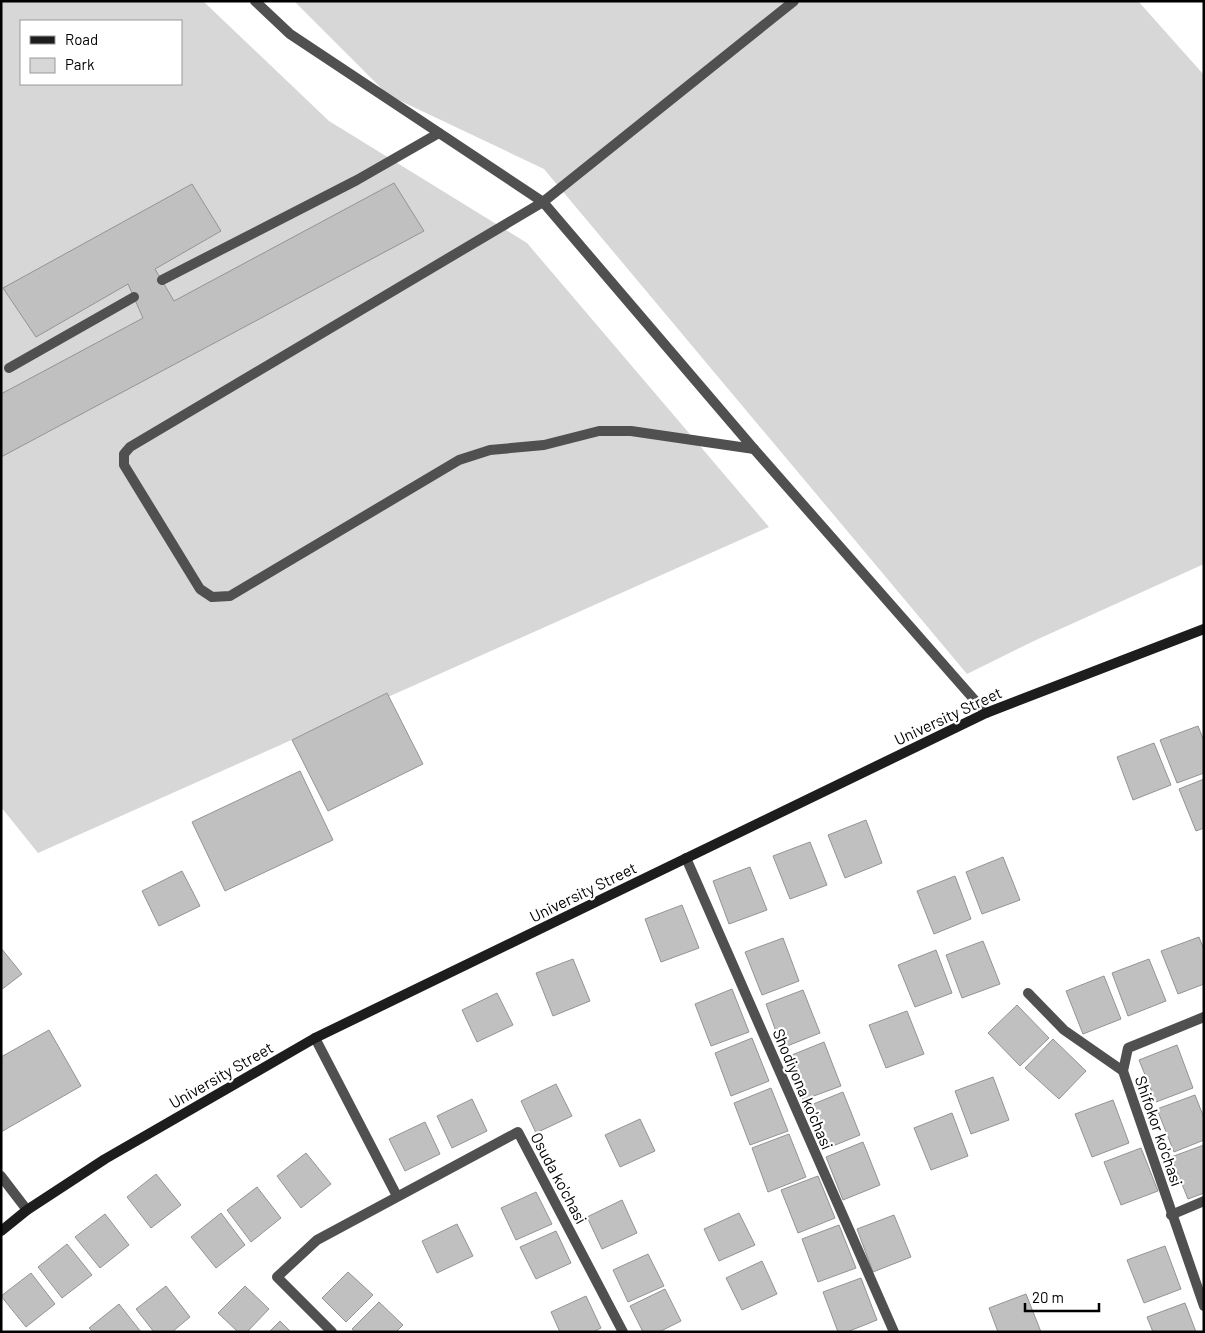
<svg xmlns="http://www.w3.org/2000/svg" width="1205" height="1333" viewBox="0 0 1205 1333" font-family="Barlow,sans-serif">
	<rect width="100%" height="100%" fill="#fff"/>
	<g fill="#d7d7d7" fill-rule="evenodd">
		<path d="M1,1H203L329,121L527,243L769,527L38,853L1,807ZM21,21H181V84H21Z"/>
		<path d="M294,1H1138L1204,75V564L1036,640L967,674L544,169L388,95Z"/>
	</g>
	<g fill="#c0c0c0" stroke="#949494">
		<path d="M394,183L424,231L1,457V394L143,318L128,284L36,337L3,288L192,184L221,231L155,269L174,301Z"/>
		<path d="M387,693L423,764L328,811L292,740Z"/>
		<path d="M1198,726L1204,741V773L1177,783L1160,740Z"/>
		<path d="M1154,743L1171,785L1133,800L1117,757Z"/>
		<path d="M300,771L333,840L225,891L192,822Z"/>
		<path d="M1204,779V828L1196,831L1179,789Z"/>
		<path d="M866,820L882,863L845,878L828,835Z"/>
		<path d="M810,842L827,885L790,899L773,856Z"/>
		<path d="M1003,857L1020,900L982,914L966,872Z"/>
		<path d="M750,867L767,910L729,924L713,881Z"/>
		<path d="M182,871L200,906L159,926L142,891Z"/>
		<path d="M955,876L971,919L934,934L917,891Z"/>
		<path d="M682,905L699,948L661,962L645,919Z"/>
		<path d="M1199,937L1204,950V984L1178,994L1161,951Z"/>
		<path d="M783,938L799,981L762,995L745,952Z"/>
		<path d="M983,941L1000,984L962,998L946,955Z"/>
		<path d="M1,948L22,974L1,990Z"/>
		<path d="M936,950L952,993L915,1007L898,965Z"/>
		<path d="M573,959L590,1001L553,1016L536,973Z"/>
		<path d="M1149,959L1166,1001L1128,1016L1112,973Z"/>
		<path d="M1104,976L1121,1019L1083,1034L1066,991Z"/>
		<path d="M732,989L749,1032L711,1046L695,1004Z"/>
		<path d="M803,990L820,1033L782,1048L766,1004Z"/>
		<path d="M497,993L513,1025L477,1042L462,1010Z"/>
		<path d="M1017,1005L1049,1038L1020,1066L988,1033Z"/>
		<path d="M907,1011L924,1054L886,1068L869,1025Z"/>
		<path d="M49,1030L81,1086L1,1132V1057Z"/>
		<path d="M752,1038L769,1081L731,1096L715,1053Z"/>
		<path d="M1053,1039L1086,1071L1059,1099L1025,1068Z"/>
		<path d="M824,1042L841,1086L803,1100L787,1057Z"/>
		<path d="M1177,1045L1193,1088L1156,1102L1139,1060Z"/>
		<path d="M993,1077L1009,1120L971,1134L955,1091Z"/>
		<path d="M556,1084L572,1116L536,1133L521,1101Z"/>
		<path d="M771,1088L788,1131L750,1145L734,1103Z"/>
		<path d="M843,1092L860,1135L823,1150L806,1107Z"/>
		<path d="M1195,1095L1204,1118V1140L1174,1152L1157,1109Z"/>
		<path d="M472,1099L487,1131L452,1148L437,1116Z"/>
		<path d="M1113,1100L1129,1143L1092,1157L1075,1114Z"/>
		<path d="M952,1113L968,1156L931,1170L914,1128Z"/>
		<path d="M640,1119L655,1151L620,1167L605,1135Z"/>
		<path d="M425,1122L440,1154L405,1171L389,1139Z"/>
		<path d="M789,1134L806,1177L768,1192L752,1148Z"/>
		<path d="M863,1142L880,1185L843,1200L826,1157Z"/>
		<path d="M1204,1145V1193L1188,1199L1171,1157Z"/>
		<path d="M1141,1148L1158,1191L1121,1205L1104,1162Z"/>
		<path d="M306,1153L331,1184L301,1208L277,1176Z"/>
		<path d="M156,1174L181,1205L151,1228L127,1197Z"/>
		<path d="M818,1176L835,1218L798,1233L781,1190Z"/>
		<path d="M257,1187L281,1218L251,1242L227,1210Z"/>
		<path d="M536,1192L552,1224L516,1240L501,1208Z"/>
		<path d="M622,1200L637,1233L602,1249L587,1217Z"/>
		<path d="M221,1213L245,1245L216,1268L191,1237Z"/>
		<path d="M739,1213L755,1245L719,1261L704,1229Z"/>
		<path d="M105,1214L129,1245L100,1268L75,1237Z"/>
		<path d="M894,1215L911,1257L873,1272L857,1229Z"/>
		<path d="M457,1224L473,1256L437,1273L422,1241Z"/>
		<path d="M839,1225L856,1268L818,1282L802,1239Z"/>
		<path d="M556,1231L571,1263L536,1279L520,1247Z"/>
		<path d="M67,1244L92,1275L62,1298L38,1267Z"/>
		<path d="M1165,1246L1181,1289L1144,1303L1127,1260Z"/>
		<path d="M648,1254L664,1286L628,1302L613,1270Z"/>
		<path d="M762,1261L777,1294L742,1310L726,1278Z"/>
		<path d="M348,1272L373,1295L346,1322L322,1298Z"/>
		<path d="M31,1273L55,1304L26,1327L1,1296Z"/>
		<path d="M861,1278L877,1320L847,1332H838L823,1292Z"/>
		<path d="M166,1286L190,1317L172,1332H154L136,1309Z"/>
		<path d="M245,1286L269,1309L247,1332H238L218,1313Z"/>
		<path d="M665,1289L681,1321L659,1332H643L630,1306Z"/>
		<path d="M1026,1294L1041,1332H998L989,1308Z"/>
		<path d="M586,1296L601,1328L593,1332H560L551,1312Z"/>
		<path d="M379,1302L403,1325L396,1332H356L352,1329Z"/>
		<path d="M1185,1303L1196,1332H1153L1147,1317Z"/>
		<path d="M119,1304L141,1332H93L89,1328Z"/>
		<path d="M280,1321L291,1332H269Z"/>
	</g>
	<g fill="none" stroke-linecap="round" stroke-linejoin="round">
		<g stroke="#505050" stroke-width="10">
			<path d="M162,280L357,180L439,133"/>
			<path d="M9,368L134,297"/>
			<path d="M754,449L631,431H599L544,445L490,450L459,460L230,596L212,597L200,589L124,465V454L130,447L543,202L794,1"/>
			<path d="M1,1176L27,1210"/>
		</g>
		<g stroke="#505050" stroke-width="10">
			<path d="M255,1L290,34L543,202L754,449L986,713"/>
			<path d="M686,858L894,1332"/>
			<path d="M1028,993L1064,1030L1123,1071"/>
			<path d="M1204,1017L1128,1048L1123,1071L1204,1306"/>
			<path d="M315,1038L397,1196"/>
			<path d="M1171,1215L1204,1201"/>
			<path d="M332,1332L277,1277L317,1240L518,1132L623,1332"/>
		</g>
		<path stroke="#1d1d1d" stroke-width="10" d="M1,1231L27,1210L105,1159L315,1038L986,713L1204,629"/>
	</g>
	<g text-anchor="middle" stroke-width="4.5" stroke-linejoin="round" paint-order="stroke">
		<g font-size="16" fill="#000" stroke="#fff">
			<text transform="translate(948 716) rotate(-25)" y="6">University Street</text>
			<text transform="translate(583 892) rotate(-26)" y="6">University Street</text>
			<text transform="translate(221 1075) rotate(-30)" y="6">University Street</text>
			<text transform="translate(803 1089) rotate(67)" y="6">Shodiyona ko'chasi</text>
			<text transform="translate(1159 1131) rotate(71)" y="6">Shifokor ko'chasi</text>
			<text transform="translate(559 1178) rotate(62)" y="6">Osuda ko'chasi</text>
		</g>
	</g>
	<rect width="1205" height="1333" fill="none" stroke="#000000" stroke-width="5"/>
	<rect x="20" y="20" width="162" height="65" fill="#ffffff" stroke="#999999"/>
	<rect x="30" y="36" width="25" height="8" fill="#1d1d1d" stroke="#999999"/>
	<text x="65" y="45" font-size="15" fill="#000000">Road</text>
	<rect x="30" y="58" width="25" height="15" fill="#d7d7d7" stroke="#999999"/>
	<text x="65" y="70" font-size="15" fill="#000000">Park</text>
	<path d="M1025 1303v8h74v-8" fill="none" stroke="#000000" stroke-width="2.5"/>
	<text x="1032" y="1303" font-size="15" fill="#000000" stroke="#ffffff" stroke-width="4" paint-order="stroke">20 m</text>
</svg>
